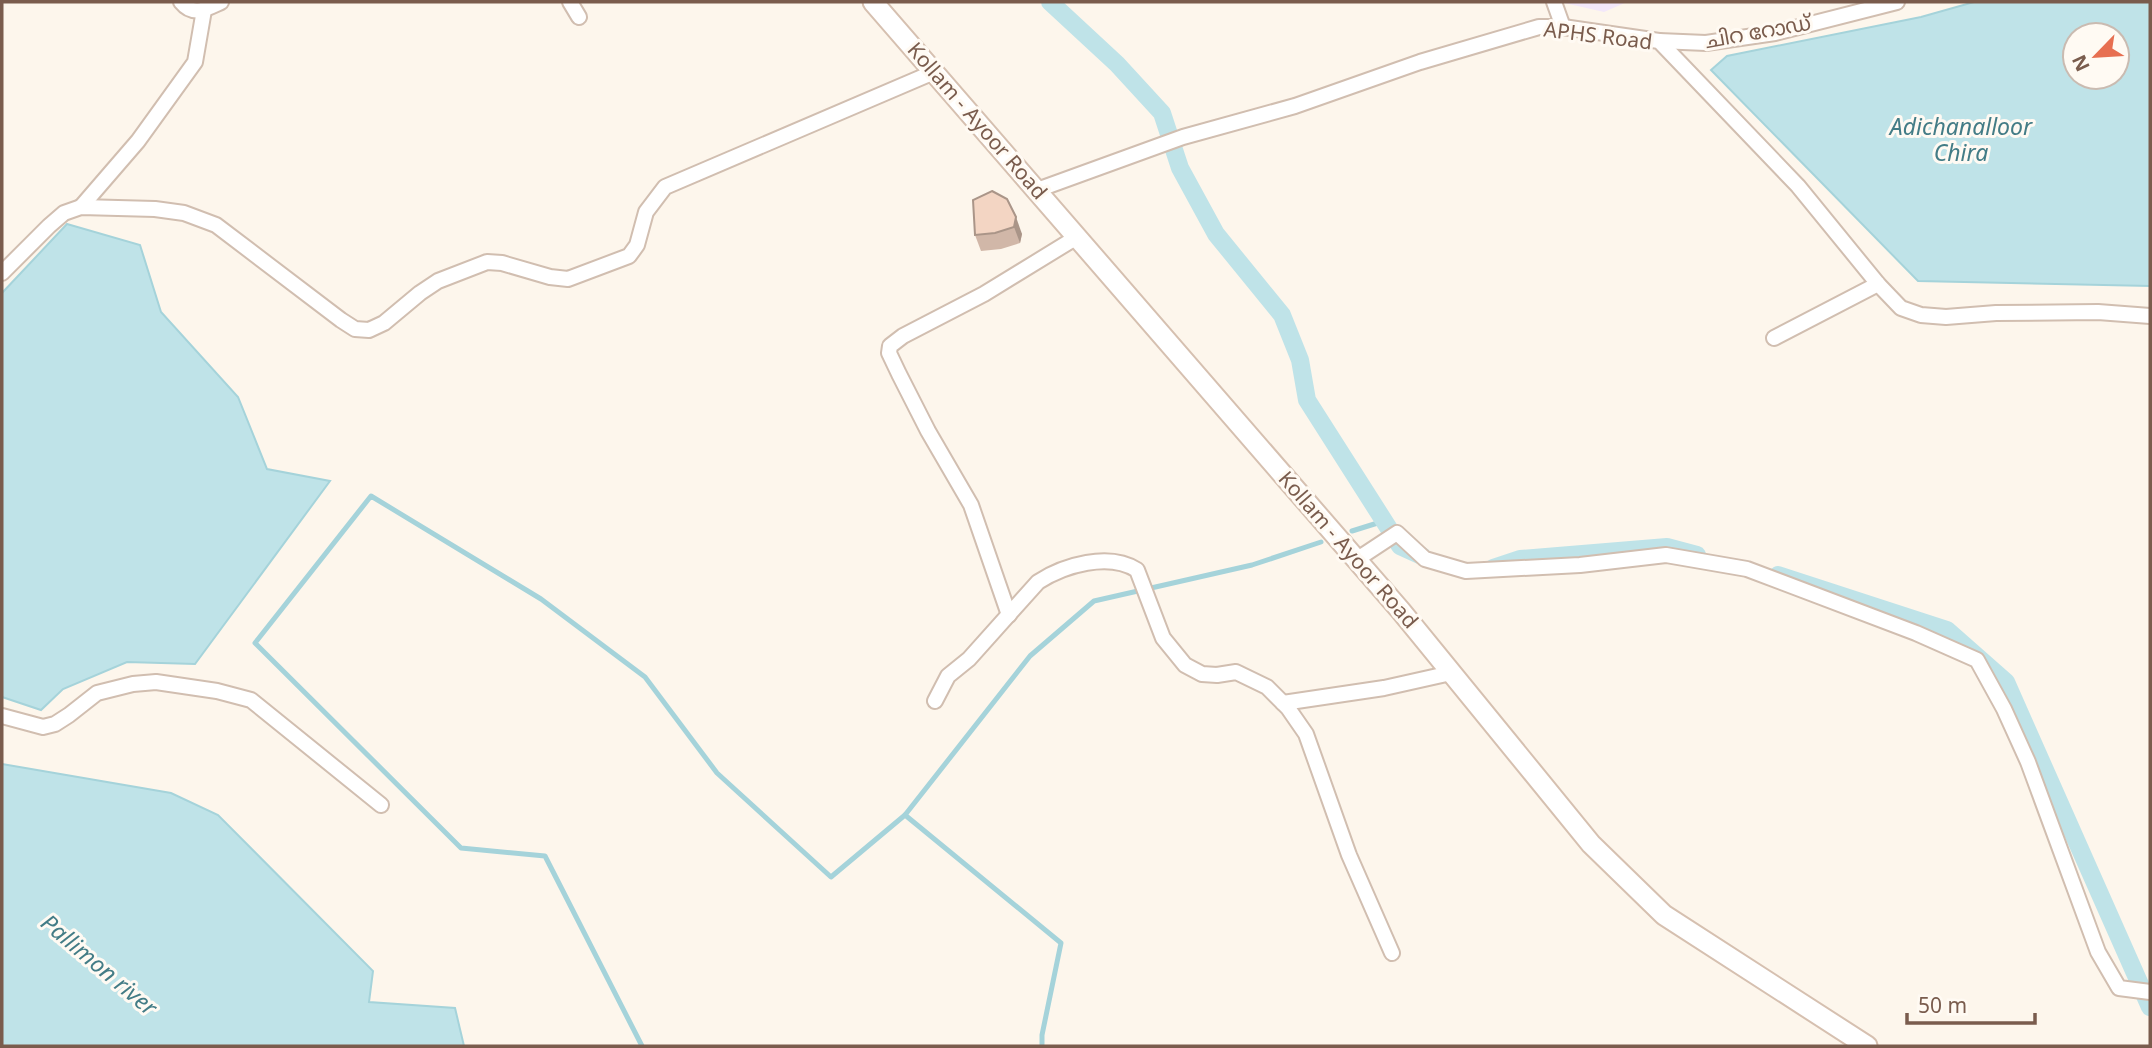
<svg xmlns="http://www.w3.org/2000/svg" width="2152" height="1048" viewBox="0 0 2152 1048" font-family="'Noto Sans','Noto Sans Malayalam',sans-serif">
	<rect width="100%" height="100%" fill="#fdf6ec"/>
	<path fill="#f3e8fa" d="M1560,2H1627L1604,12Z"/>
	<g fill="#bfe3e8" stroke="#a5d3da" stroke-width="2" fill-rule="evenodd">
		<path d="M1974,2H2150V286L1918,281L1711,70L1727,56L1921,17ZM2075,35H2117V77H2075Z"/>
		<path d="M67,224L140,245L161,312L238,397L267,469L330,481L195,664L127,662L63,689L41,710L2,697V293Z"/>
		<path d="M2,764L171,793L218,815L373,971L369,1002L455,1008L464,1046H2Z"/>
	</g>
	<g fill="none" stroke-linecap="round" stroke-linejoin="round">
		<g stroke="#a5d3da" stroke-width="5">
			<path d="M1352,531L1384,521"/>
			<path d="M905,815L1061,943L1042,1035V1046"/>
			<path d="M642,1046L545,856L461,848L255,643L371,496L541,599L645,677L717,773L831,877L905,815L1030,656L1094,601L1252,565L1321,542"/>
		</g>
		<g stroke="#bfe3e8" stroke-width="18">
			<path d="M1050,2L1117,64L1162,113L1180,168L1216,234L1282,315L1300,360L1307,400L1400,546L1422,556"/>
			<path d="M1493,568L1520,559L1667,547L1697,555"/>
			<path d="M1778,575L1947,630L2006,682L2150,1007"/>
		</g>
		<g stroke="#d1beb0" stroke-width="18">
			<g id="minor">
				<path d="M181,2C193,17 206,9 221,2"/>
				<path d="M570,2L579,17"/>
				<path d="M1554,2L1563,27"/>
				<path d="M1659,41L1706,43L1775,33L1897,2"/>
				<path d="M1037,190L1183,137L1295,106L1420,62L1539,27H1563L1659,41L1798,186L1878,284L1901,308L1921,315L1946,317L1996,313L2098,312L2150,316"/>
				<path d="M81,207L138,141L195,62L204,10"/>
				<path d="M2,273L49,226L64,213L81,207L155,209L184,213L216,225L341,320L355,329L369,330L384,323L420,293L438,281L487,262L502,263L550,277L568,279L629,256L637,245L646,212L665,187L934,72"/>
				<path d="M1774,338L1878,284"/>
				<path d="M1356,560L1397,533L1425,559L1466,571L1580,565L1666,555L1747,569L1916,633L1977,660L2004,709L2028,762L2098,952L2119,988L2150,992"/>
				<path d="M1009,615L971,505L928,431L899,374L889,353L890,346L903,336L984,294L1077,237"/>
				<path d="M935,701L948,676L969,659L1038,582C1064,565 1109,552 1137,570L1163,638L1185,665L1202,674L1217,675L1236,672L1267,687L1288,708L1306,734L1349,855L1392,953"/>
				<path d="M1283,703L1384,688L1451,673"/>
				<path d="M2,716L43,727L55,724L69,715L97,693L133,684L156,682L217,691L251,700L381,805"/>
			</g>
		</g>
		<g stroke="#d6c0b0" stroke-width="23">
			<path id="secondary" d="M873,2L1401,611L1591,844L1664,915L1867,1046"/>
		</g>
		<use href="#minor" stroke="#fff" stroke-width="14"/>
		<use href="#secondary" stroke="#fff" stroke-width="19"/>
	</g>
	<path fill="#d1b7a8" d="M992,191L1022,234L1020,243L1001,249L981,251L975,235Z"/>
	<path fill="#aa9588" d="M1016,217L1022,234L1020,243L1014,227Z"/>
	<path fill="#f3d5c3" stroke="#aa9588" stroke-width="2" d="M992,191L1007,199L1016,217L1014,227L995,233L975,235L973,200Z"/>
	<g text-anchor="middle" stroke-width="6" stroke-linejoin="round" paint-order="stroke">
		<g font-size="21" fill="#7a5c4d" stroke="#fffaf3">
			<text transform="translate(1758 32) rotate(-10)" y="7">ചിറ റോഡ്</text>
			<text transform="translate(1598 36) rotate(7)" y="7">APHS Road</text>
			<text transform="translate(977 121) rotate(49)" y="7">Kollam - Ayoor Road</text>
			<text transform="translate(1348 550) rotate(49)" y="7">Kollam - Ayoor Road</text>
		</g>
		<g font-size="23" font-style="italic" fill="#437c86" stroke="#fffaf3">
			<text x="1961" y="135">Adichanalloor<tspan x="1961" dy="26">Chira</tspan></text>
			<text transform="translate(99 965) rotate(40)" y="8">Pallimon river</text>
		</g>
	</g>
	<rect width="2152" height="1048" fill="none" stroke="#7a5c4d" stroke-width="7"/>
	<g transform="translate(2096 56) rotate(245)"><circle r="33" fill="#fffaf3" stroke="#cabbb1" stroke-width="2"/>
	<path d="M0-5L12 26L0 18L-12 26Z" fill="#e76f51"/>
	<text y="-10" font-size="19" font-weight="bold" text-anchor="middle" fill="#7a5c4d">N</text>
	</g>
	<path d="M1907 1013v10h128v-10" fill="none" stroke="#7a5c4d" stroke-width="3.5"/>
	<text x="1918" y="1013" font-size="21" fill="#7a5c4d" stroke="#fffaf3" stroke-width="5" paint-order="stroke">50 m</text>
</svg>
